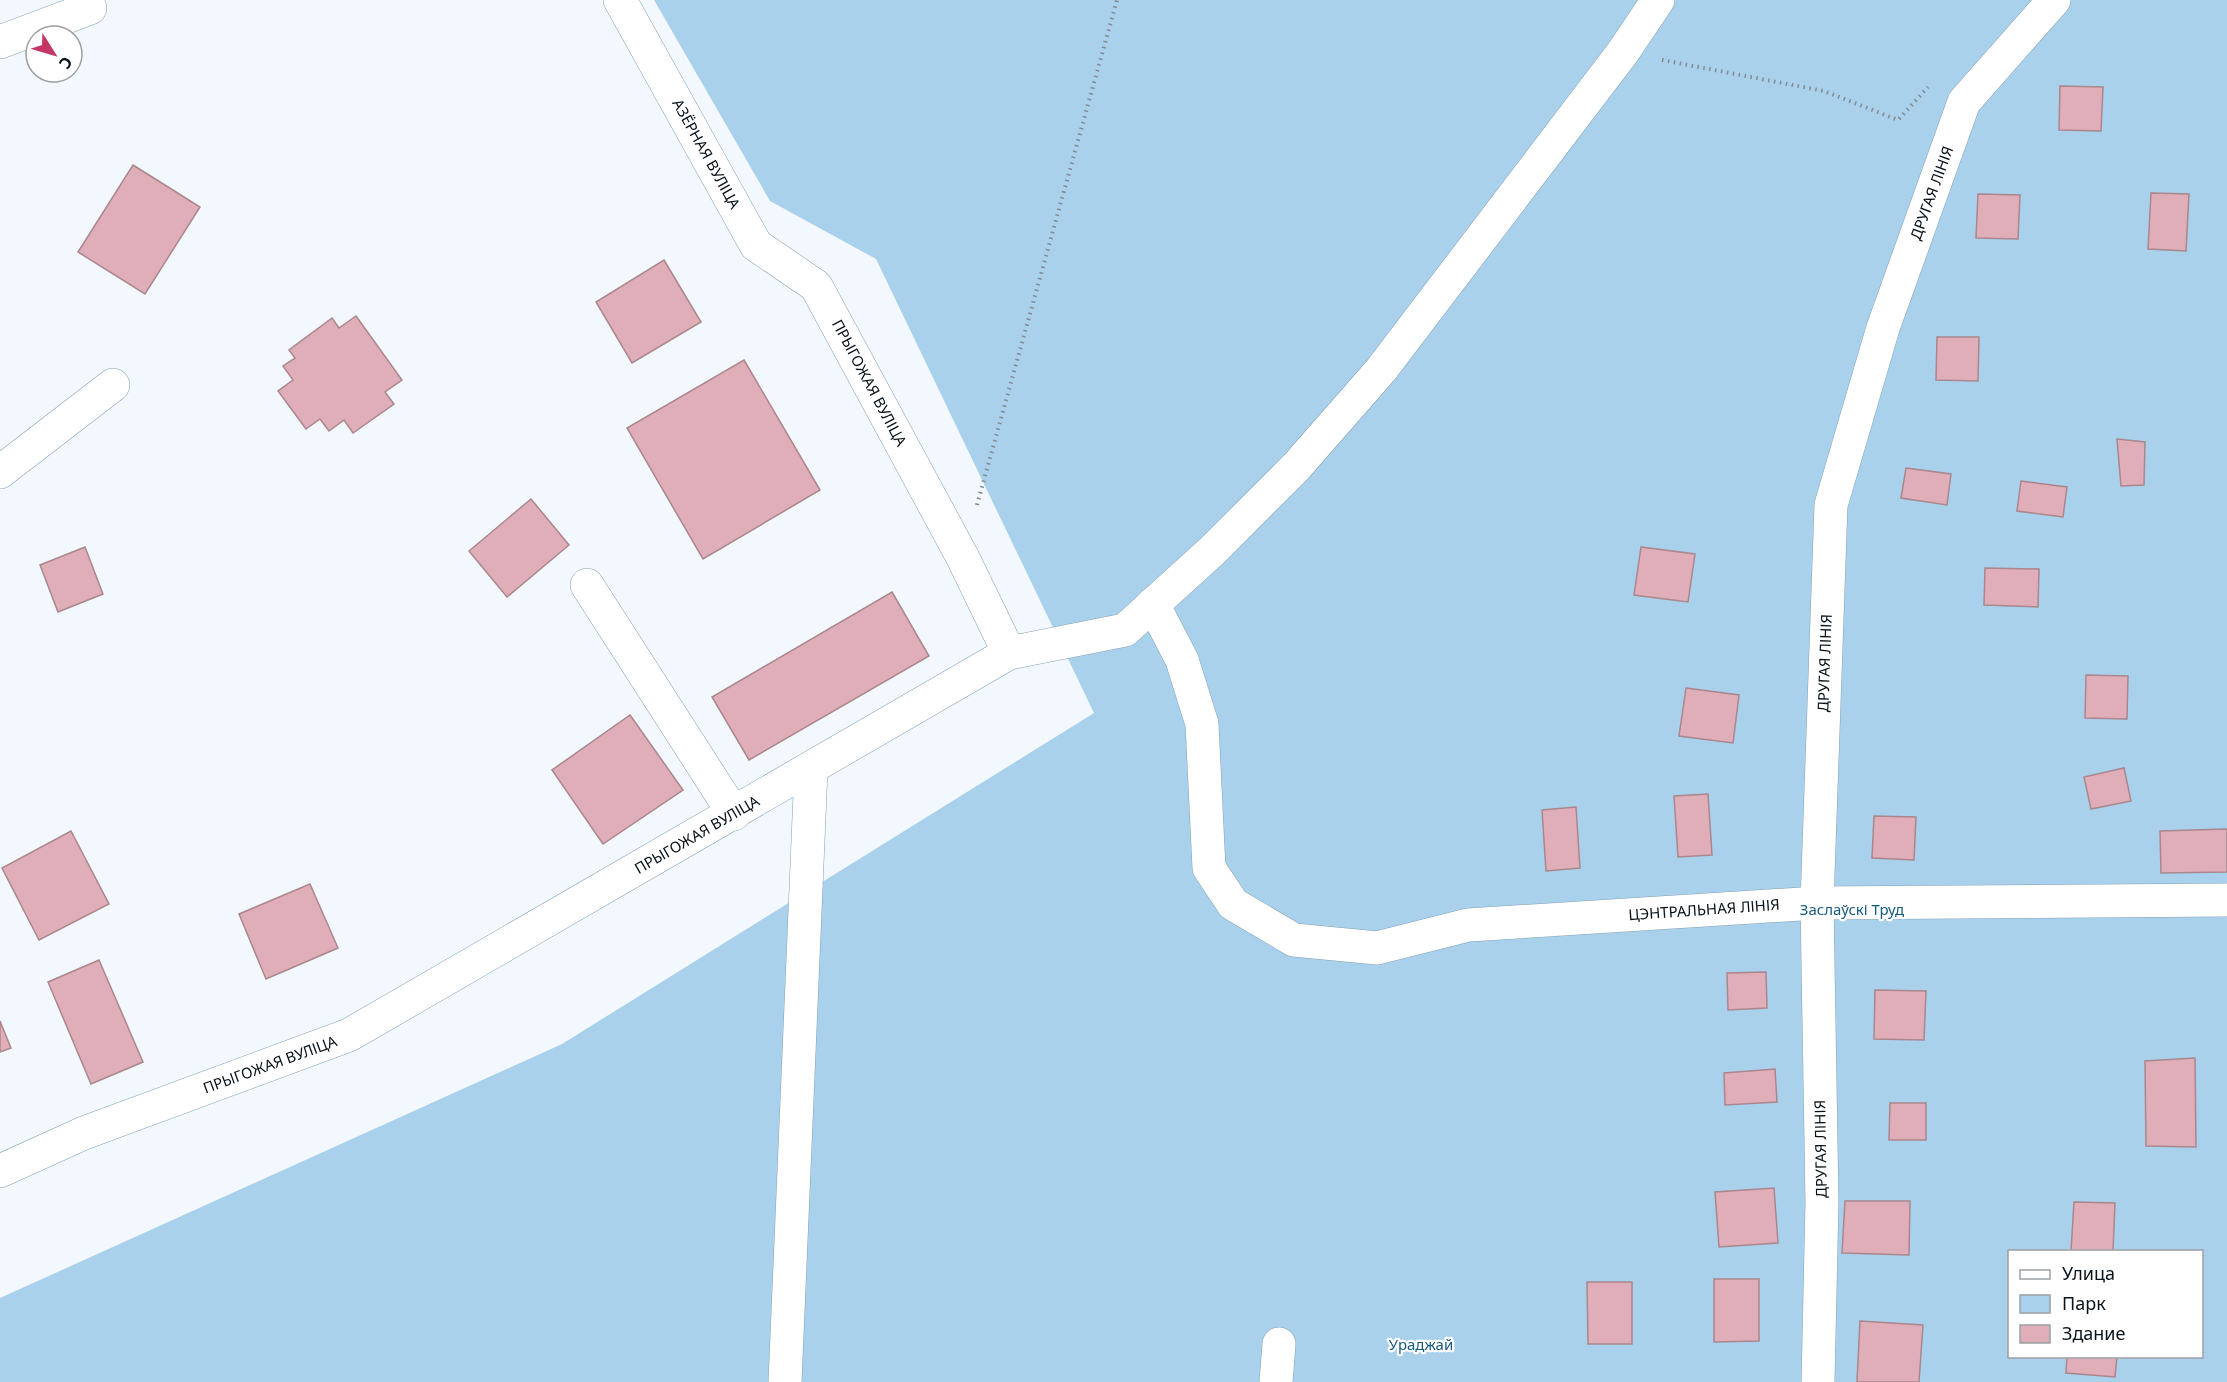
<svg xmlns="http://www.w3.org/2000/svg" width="2227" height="1382" viewBox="0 0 2227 1382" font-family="'Noto Sans',sans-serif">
	<rect width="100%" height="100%" fill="#f2f8fd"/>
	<path fill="#aad1ec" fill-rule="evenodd" d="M654,0H2227V1382H0V1298L562,1044L1094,713L876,259L770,201ZM2010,1252H2202V1356H2010Z"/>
	<g fill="#e0aeb8" stroke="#aa868d" stroke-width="1.5">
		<path d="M2060,86L2103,87L2101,131L2059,130Z"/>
		<path d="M133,165L200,207L145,294L78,252Z"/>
		<path d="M2151,193L2189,194L2186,251L2148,249Z"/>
		<path d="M1978,194L2020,195L2018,239L1976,238Z"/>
		<path d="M664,260L701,322L632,363L596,302Z"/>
		<path d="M356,316L402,380L385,392L394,404L353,433L344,420L329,431L320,419L306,429L278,391L293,380L283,366L295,358L289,350L332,318L339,328Z"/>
		<path d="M1937,337H1979L1978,381L1936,380Z"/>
		<path d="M744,360L820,490L703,559L627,428Z"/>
		<path d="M2117,439L2145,442L2144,485L2121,486Z"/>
		<path d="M1906,468L1951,474L1947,505L1901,498Z"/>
		<path d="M2021,481L2067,487L2063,517L2017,511Z"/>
		<path d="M531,499L569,545L507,597L469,551Z"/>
		<path d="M85,547L103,594L58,612L40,565Z"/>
		<path d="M1641,547L1695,554L1688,602L1634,595Z"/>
		<path d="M1985,568L2039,569L2038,607L1984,605Z"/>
		<path d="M892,592L929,656L749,760L712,697Z"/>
		<path d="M2086,675L2128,676L2127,719L2085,718Z"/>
		<path d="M1686,688L1739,695L1733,743L1679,736Z"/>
		<path d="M630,715L683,790L603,844L552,770Z"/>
		<path d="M2124,768L2131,801L2091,809L2084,777Z"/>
		<path d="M1708,794L1712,855L1678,857L1674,796Z"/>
		<path d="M1576,807L1580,868L1546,871L1542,810Z"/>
		<path d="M1874,816L1916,817L1914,860L1872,858Z"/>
		<path d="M2227,829V872L2161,873L2160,831Z"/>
		<path d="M71,831L109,904L39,940L2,868Z"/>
		<path d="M310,884L338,948L266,979L239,914Z"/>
		<path d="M99,960L143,1062L91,1084L48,982Z"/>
		<path d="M1766,972L1767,1008L1728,1010L1727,973Z"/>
		<path d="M1875,990L1926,991L1924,1040L1874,1039Z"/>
		<path d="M0,1021L11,1048L0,1052Z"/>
		<path d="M2195,1058L2196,1147L2146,1146L2145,1061Z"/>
		<path d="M1775,1069L1777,1102L1725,1105L1724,1073Z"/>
		<path d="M1890,1103H1926V1140H1889Z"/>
		<path d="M1774,1188L1778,1243L1719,1247L1715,1192Z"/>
		<path d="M1845,1201H1910L1909,1255L1842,1253Z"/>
		<path d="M2074,1202L2115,1203L2113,1252L2071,1251Z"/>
		<path d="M1714,1279H1759V1341L1714,1342Z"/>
		<path d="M1587,1282H1632V1344H1588Z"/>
		<path d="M1860,1321L1923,1325L1919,1382H1857Z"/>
		<path d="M2067,1356H2117L2115,1377L2066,1373Z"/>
	</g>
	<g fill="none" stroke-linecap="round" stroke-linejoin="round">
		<g stroke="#83a1b5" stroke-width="34">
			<g id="minor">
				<path d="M620,0L756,245L816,286L963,558L1009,653"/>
				<path d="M0,42L90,8"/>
				<path d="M0,472L113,385"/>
				<path d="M587,585L734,814"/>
				<path d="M1153,604L1182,660L1202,724L1209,868L1233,904L1294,940L1377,948L1468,925L1817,903L2227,900"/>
				<path d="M0,1171L84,1133L349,1035L1009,653L1125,630L1213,550L1296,467L1381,370L1623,52L1658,0"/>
				<path d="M785,1382L811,770"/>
				<path d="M1276,1382L1279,1344"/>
				<path d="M1818,1382L1822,1202L1817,903L1831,505L1883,328L1964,102L2054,0"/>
			</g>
		</g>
		<g stroke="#828b91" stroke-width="4" stroke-dasharray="1.5 4.5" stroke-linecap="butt">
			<path d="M1662,60L1824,91L1898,120L1928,87"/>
			<path d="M977,505L1117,0"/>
		</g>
		<use href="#minor" stroke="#fff" stroke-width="33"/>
	</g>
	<g text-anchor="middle" stroke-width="4.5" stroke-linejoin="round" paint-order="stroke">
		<g font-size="15" fill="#071219" stroke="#fff">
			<text transform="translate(706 154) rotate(61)" y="5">АЗЁРНАЯ ВУЛІЦА</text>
			<text transform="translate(1932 193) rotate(-70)" y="5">ДРУГАЯ ЛІНІЯ</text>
			<text transform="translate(869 383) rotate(62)" y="5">ПРЫГОЖАЯ ВУЛІЦА</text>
			<text transform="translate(1825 663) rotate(-88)" y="5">ДРУГАЯ ЛІНІЯ</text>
			<text transform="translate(697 835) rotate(-30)" y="5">ПРЫГОЖАЯ ВУЛІЦА</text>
			<text transform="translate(1704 910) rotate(-4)" y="5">ЦЭНТРАЛЬНАЯ ЛІНІЯ</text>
			<text transform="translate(270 1065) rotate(-20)" y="5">ПРЫГОЖАЯ ВУЛІЦА</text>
			<text transform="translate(1821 1149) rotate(-91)" y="5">ДРУГАЯ ЛІНІЯ</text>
		</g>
		<g font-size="15" fill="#175a80" stroke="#fff">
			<text x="1852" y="915">Заслаўскі Труд</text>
			<text x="1421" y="1350">Ураджай</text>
		</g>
	</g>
	<rect x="2008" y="1250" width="195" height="108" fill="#ffffff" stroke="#9ca0a3" stroke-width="1.5"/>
	<rect x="2020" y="1270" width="30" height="9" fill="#ffffff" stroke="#9ca0a3" stroke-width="1.5"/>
	<text x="2062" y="1280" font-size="18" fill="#071219">Улица</text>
	<rect x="2020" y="1295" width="30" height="18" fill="#aad1ec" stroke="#9ca0a3" stroke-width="1.5"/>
	<text x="2062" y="1310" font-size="18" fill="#071219">Парк</text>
	<rect x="2020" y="1325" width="30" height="18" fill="#e0aeb8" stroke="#9ca0a3" stroke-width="1.5"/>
	<text x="2062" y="1340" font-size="18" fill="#071219">Здание</text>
	<g transform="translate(54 54) rotate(127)"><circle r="28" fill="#ffffff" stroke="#9ca0a3" stroke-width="1.5"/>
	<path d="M0-4.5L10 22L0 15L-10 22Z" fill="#c43765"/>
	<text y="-9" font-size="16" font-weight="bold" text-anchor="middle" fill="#071219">С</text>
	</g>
</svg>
